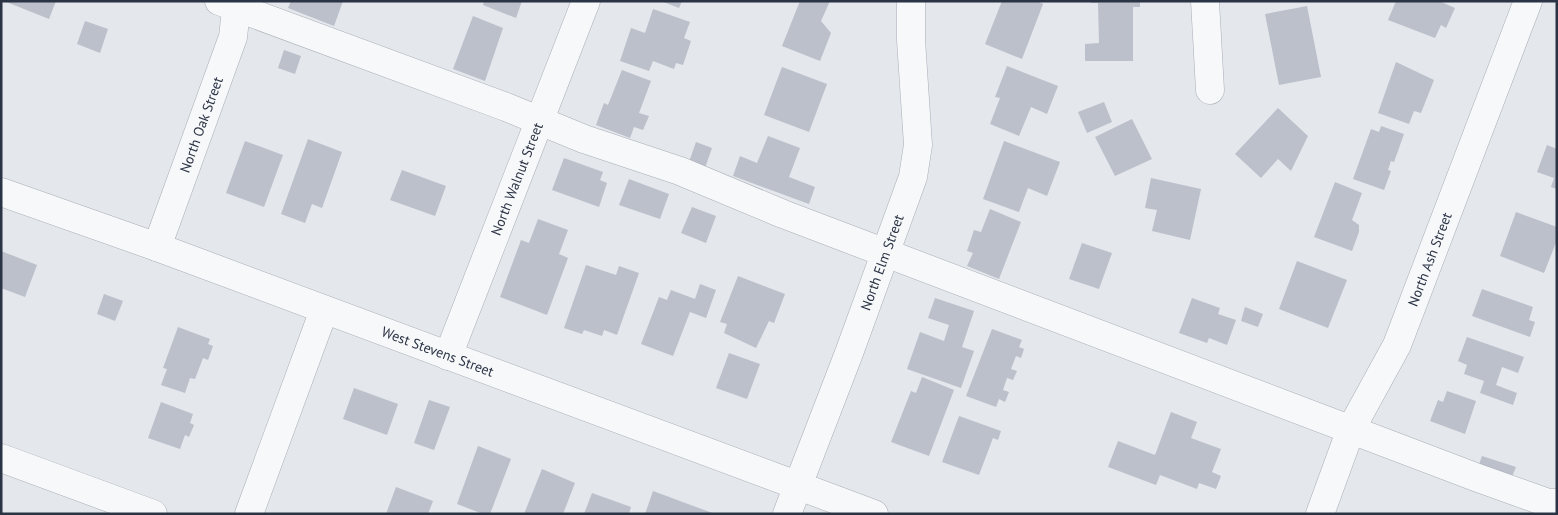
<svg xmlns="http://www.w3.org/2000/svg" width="1558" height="515" viewBox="0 0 1558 515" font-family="'PT Sans',sans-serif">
	<rect width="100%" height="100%" fill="#e4e7ec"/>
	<g fill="#bbc0ca">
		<path d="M4,1H56L49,19Z"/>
		<path d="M291,1H343L334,26L288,8Z"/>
		<path d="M484,1H522L516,18L483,5Z"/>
		<path d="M661,1H682L679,8Z"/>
		<path d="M800,1H830L821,21L831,33L820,61L782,46Z"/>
		<path d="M1002,1H1037L1043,4L1022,59L985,44Z"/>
		<path d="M1091,1H1140V7H1133V61H1085V44L1099,43L1098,3H1091Z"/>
		<path d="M1396,1H1439L1455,8L1446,28L1441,25L1435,38L1388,20Z"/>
		<path d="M1307,6L1321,77L1279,85L1265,14Z"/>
		<path d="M653,9L690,22L684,38L691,41L683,65L676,63L674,69L653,61L649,71L620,61L631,28L645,33Z"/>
		<path d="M473,16L503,28L485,81L453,69Z"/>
		<path d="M85,21L108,29L100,53L77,44Z"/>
		<path d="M284,50L301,56L295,74L278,68Z"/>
		<path d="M1396,62L1434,80L1421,113L1414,111L1409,124L1378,113Z"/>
		<path d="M1007,66L1058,86L1047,114L1031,107L1019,136L990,124L1000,98L995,97Z"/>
		<path d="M782,67L827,84L809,132L764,115Z"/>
		<path d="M622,70L651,81L639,113L649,116L643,130L634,127L630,138L596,125L604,103L608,105Z"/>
		<path d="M1104,102L1112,122L1087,133L1078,112Z"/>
		<path d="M1278,108L1308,136L1291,171L1278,159L1261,178L1235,154Z"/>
		<path d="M1132,119L1152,159L1115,176L1095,137Z"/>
		<path d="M1381,126L1404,134L1394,162L1391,161L1388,170L1391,171L1384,190L1353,179L1371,129L1379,132Z"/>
		<path d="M768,136L800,148L789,177L815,187L809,204L733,176L740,156L757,163Z"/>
		<path d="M308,139L342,152L322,208L312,204L305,223L281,214Z"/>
		<path d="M245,141L283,155L264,207L226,193Z"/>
		<path d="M1004,141L1060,162L1047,196L1028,188L1019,212L983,199Z"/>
		<path d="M696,142L712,148L705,168L689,162Z"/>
		<path d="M1547,145L1557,149V189L1551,187L1554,178L1537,172Z"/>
		<path d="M564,158L603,172L600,180L607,183L599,207L552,190Z"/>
		<path d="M402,170L446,186L435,216L390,200Z"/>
		<path d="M1151,178L1201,189L1190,240L1152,231L1157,210L1145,208Z"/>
		<path d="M629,179L669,194L660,219L619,205Z"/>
		<path d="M1335,182L1362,193L1352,220L1359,225V232L1352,251L1314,237Z"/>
		<path d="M692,207L716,216L706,243L681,233Z"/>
		<path d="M990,209L1021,222L999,279L967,266L973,253L967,251L974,230L981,232Z"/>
		<path d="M1516,212L1557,227V240L1544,273L1500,256Z"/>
		<path d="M538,219L568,230L559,254L568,258L547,315L500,297L521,240L529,243Z"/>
		<path d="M1082,243L1112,253L1099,289L1069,279Z"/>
		<path d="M1,251L37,265L25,297L1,288Z"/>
		<path d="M1297,261L1347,280L1328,328L1279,309Z"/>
		<path d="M586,265L616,275L619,266L639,273L617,335L604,330L602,336L584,330L582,334L564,328Z"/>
		<path d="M738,276L785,294L774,323L769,321L756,348L724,333L727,324L720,322Z"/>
		<path d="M700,284L716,290L706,318L690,312L673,356L641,344L659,297L667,300L671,290L695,299Z"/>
		<path d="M1482,289L1533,307L1529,320L1535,322L1530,337L1472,316Z"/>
		<path d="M104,294L123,301L115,321L97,314Z"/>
		<path d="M935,298L974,311L962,347L974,351L961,388L907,369L920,332L944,341L949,325L928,318Z"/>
		<path d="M1192,298L1220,308L1218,314L1236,320L1227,345L1209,338L1207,343L1179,333Z"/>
		<path d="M1245,307L1263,314L1258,327L1241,321Z"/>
		<path d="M178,327L210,339L208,344L213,346L208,360L203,358L195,379L190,378L185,393L161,385L167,369L163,368Z"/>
		<path d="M992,329L1022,340L1019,347L1024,349L1021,358L1016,356L1011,369L1017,371L1013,380L1007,378L1003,390L1009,392L1005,402L999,399L996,407L966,396Z"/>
		<path d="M1467,337L1524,357L1518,373L1502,367L1496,385L1517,393L1513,405L1480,393L1484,381L1464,374L1467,365L1458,361Z"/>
		<path d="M729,353L760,364L747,399L716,388Z"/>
		<path d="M922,377L954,390L929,456L891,442L911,391L916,393Z"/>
		<path d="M354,388L398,404L387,435L343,419Z"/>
		<path d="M1447,391L1476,401L1465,434L1430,421L1438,400L1443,402Z"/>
		<path d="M429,400L450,407L434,450L414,443Z"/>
		<path d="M161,402L193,414L190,423L194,425L189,437L185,435L180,449L148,438Z"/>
		<path d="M1171,412L1197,422L1191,438L1221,449L1212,472L1221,476L1216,489L1199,483L1197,489L1160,475L1156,485L1108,467L1118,441L1155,455Z"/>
		<path d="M959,416L1001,431L998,440L993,438L979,475L942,462Z"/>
		<path d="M478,446L511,459L490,514H483L457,504Z"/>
		<path d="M1482,456L1516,467L1509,484L1476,473Z"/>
		<path d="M542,469L575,483L563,514H524Z"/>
		<path d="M396,487L433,501L428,514H386Z"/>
		<path d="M653,491L715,514H645Z"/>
		<path d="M592,493L631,507L629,514H584Z"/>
	</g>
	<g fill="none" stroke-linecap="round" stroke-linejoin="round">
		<g stroke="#a9aeb7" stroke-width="29">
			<g id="minor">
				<path d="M219,1L506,107L584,139L680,171L783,214L1478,478L1548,503H1557"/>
				<path d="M1205,1L1210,90"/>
				<path id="s1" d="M1,192L157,247L874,514"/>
				<path id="s2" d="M157,247L233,37L237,1"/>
				<path id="s3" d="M448,356L586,1"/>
				<path d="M1,458L153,514"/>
				<path d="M249,514L324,310"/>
				<path id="s4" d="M787,514L849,353L913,177L918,145L911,40V1"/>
				<path id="s5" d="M1320,514L1351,429L1397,345L1528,1"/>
			</g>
		</g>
		<use href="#minor" stroke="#f7f8fa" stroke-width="28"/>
	</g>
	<g text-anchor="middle" stroke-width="4" stroke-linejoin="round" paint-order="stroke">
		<g font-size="14" fill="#2b3445" stroke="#f4f6f9">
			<text dy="5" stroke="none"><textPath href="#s2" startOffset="130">North Oak Street</textPath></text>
			<text dy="5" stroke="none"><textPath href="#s3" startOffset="190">North Walnut Street</textPath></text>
			<text dy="5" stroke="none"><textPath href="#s5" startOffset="278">North Ash Street</textPath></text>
			<text dy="5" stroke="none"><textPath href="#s4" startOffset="269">North Elm Street</textPath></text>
			<text dy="5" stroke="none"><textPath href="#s1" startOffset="465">West Stevens Street</textPath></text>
		</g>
	</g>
	<rect width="1558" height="515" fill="none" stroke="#2b3445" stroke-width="5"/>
</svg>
